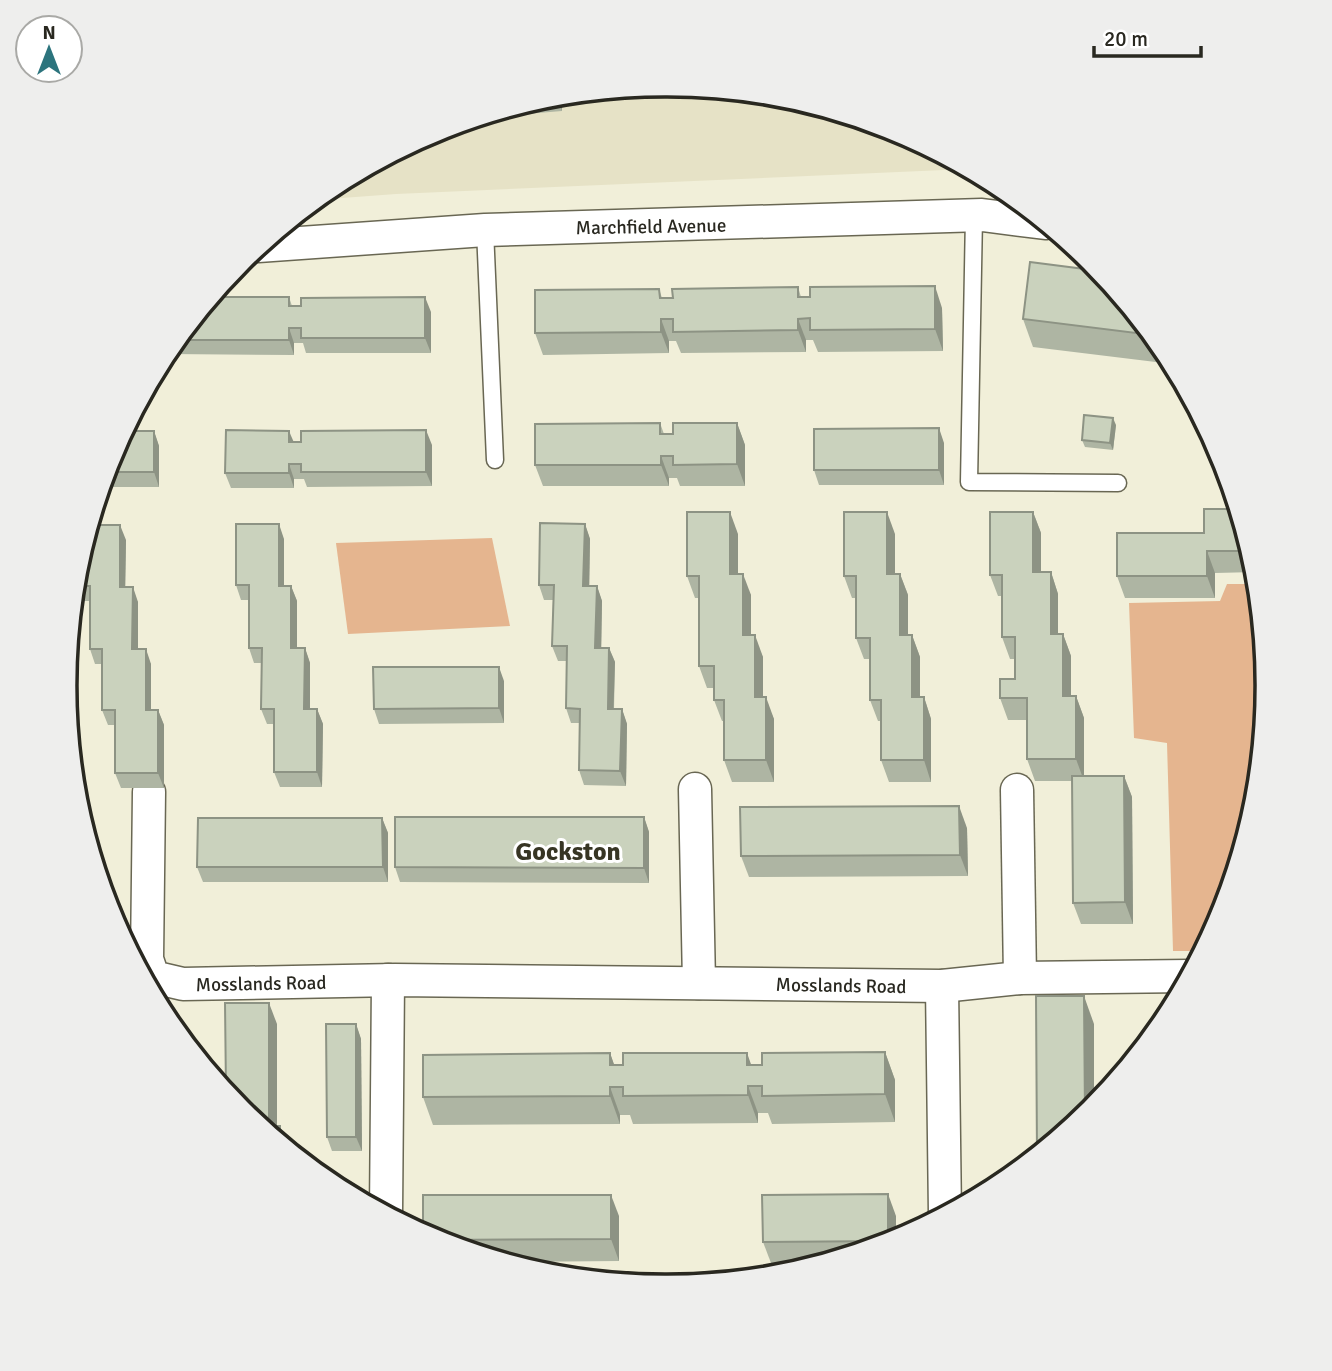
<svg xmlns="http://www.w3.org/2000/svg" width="1332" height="1371" viewBox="0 0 1332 1371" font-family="Signika,sans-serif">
	<rect width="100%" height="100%" fill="#f1efd9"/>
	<path fill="#e6e2c6" d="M666,84L784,96L896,130L967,169L396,194L315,200L332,185L436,130L549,96Z"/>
	<g fill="#e5b58f">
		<path d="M492,538L510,626L348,634L336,543Z"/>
		<path d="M1227,584H1257L1267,685L1256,803L1221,916L1202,951H1173L1167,743L1134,738L1129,603L1220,601Z"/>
	</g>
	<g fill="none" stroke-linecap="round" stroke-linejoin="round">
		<g stroke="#696753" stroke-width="19">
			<g id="service">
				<path d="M974,216L969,482L1118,483"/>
				<path d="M485,230L495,460"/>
			</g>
		</g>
		<g stroke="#696753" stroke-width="35">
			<g id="minor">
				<path d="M258,246L485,230L982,215L1045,223"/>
				<path d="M695,789L699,983"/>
				<path d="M1017,790L1020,978"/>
				<path d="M149,792L147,959L153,977L183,984L395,980L942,986L1020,978L1189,976"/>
				<path d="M942,986L945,1215"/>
				<path d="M386,1214L388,980"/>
			</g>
		</g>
		<use href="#service" stroke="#fff" stroke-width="16"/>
		<use href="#minor" stroke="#fff" stroke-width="32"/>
	</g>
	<g fill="#aeb5a3">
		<path d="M561,95L562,111L477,118L549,96Z"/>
		<path d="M1100,271L1166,352L1172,364L1033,347L1023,319Z"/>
		<path d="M798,287L801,297L942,308L943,351L818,352L813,340H806V352L681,353L676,341H669V353L543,355L535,333L659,289L662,298H673Z"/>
		<path d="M211,297H289L292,306L431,312V353H306L303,343H294V355L168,354L166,351Z"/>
		<path d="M660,423L664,434H673L737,423L745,445V486H680L677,478H669V486H543L535,465Z"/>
		<path d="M1116,425L1113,450L1085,447L1082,440Z"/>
		<path d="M154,431L159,446V487H101L111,455Z"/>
		<path d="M294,442L432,445V486L307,487L304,479H294V488H231L225,473Z"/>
		<path d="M944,443V485H819L814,470Z"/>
		<path d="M1238,509L1256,572L1215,573V598H1125L1117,576L1204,533Z"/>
		<path d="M1033,512L1041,533V572H1051L1058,594V634H1063L1071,656V696H1076L1084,718V776H1124L1132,797L1133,924H1081L1073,903L1072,781H1035L1027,759V720H1008L1000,698L1015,679V659H1010L1002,637V596H998L990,575Z"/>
		<path d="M585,524L590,539L589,586H597L602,601L601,648H609L615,662L614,709H622L627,724L626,786L584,785L579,770L580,723H571L566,708L567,661H558L552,646L553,600H544L539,585Z"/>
		<path d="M738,534V574L751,595V635L763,657V697L774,719V782H732L724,760V721H722L714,700V688H707L699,666V598H695L687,576Z"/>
		<path d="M895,534V574H900L908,595V635H912L920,657V697H924L931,719V782H889L881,760V721H878L870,700V659H864L856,638V598H852L844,576Z"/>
		<path d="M284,539V586H291L297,601V648H305L310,663V709H317L323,724L322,787H280L274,772V724H267L261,709V663H254L249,648V600H241L236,585Z"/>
		<path d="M126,540L125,587L138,602V649L151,664V710H158L164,725V788H121L115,773V725H108L102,710V664H95L90,649V601H82L77,586Z"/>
		<path d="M504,681V723L379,724L374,709Z"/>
		<path d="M644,817L649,832V883L400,882L395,867Z"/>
		<path d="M382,818L388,833V882H203L197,867Z"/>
		<path d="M967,828L968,876L749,877L741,856Z"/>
		<path d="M356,1024L361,1039L362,1151H332L327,1137Z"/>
		<path d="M885,1052L895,1080V1122L772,1124L768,1113H758V1123L633,1124L630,1115H620V1124L433,1125L423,1097L610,1053L614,1065H762Z"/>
		<path d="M619,1216V1261L504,1262L436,1241L423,1234Z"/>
		<path d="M896,1216V1241L824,1263H771L763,1242Z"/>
	</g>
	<g fill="#8d9384">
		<path d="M556,95H561L562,111Z"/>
		<path d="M935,286L942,308L943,351L935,329Z"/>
		<path d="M425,297L431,312V353L425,338Z"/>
		<path d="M661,319L669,341V353L661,332Z"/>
		<path d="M798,319L806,340V352L798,330Z"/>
		<path d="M289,328L294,343V355L289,340Z"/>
		<path d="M1113,418L1116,425L1113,450L1110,443Z"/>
		<path d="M737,423L745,445V486L737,464Z"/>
		<path d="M939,428L944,443V485L939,470Z"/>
		<path d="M426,430L432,445V486L426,472Z"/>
		<path d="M154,431L159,446V487L154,472Z"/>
		<path d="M289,431L295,445L289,442Z"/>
		<path d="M661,456L669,478V486L661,465Z"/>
		<path d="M289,464L294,479V488L289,473Z"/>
		<path d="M730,512L738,534V595L730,574Z"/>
		<path d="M887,512L895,534V595L887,574Z"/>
		<path d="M1033,512L1041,533V594L1033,572Z"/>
		<path d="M279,524L284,539V601L279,586Z"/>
		<path d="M585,524L590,539L589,601L583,586Z"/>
		<path d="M120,525L126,540L125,602L120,587Z"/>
		<path d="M1207,551L1215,573V598L1207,576Z"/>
		<path d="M1051,572L1058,594V656L1051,634Z"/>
		<path d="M743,574L751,595V657L743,635Z"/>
		<path d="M900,574L908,595V657L900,635Z"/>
		<path d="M291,586L297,601V663L291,648Z"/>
		<path d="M597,586L602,601L601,662L595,648Z"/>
		<path d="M133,587L138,602V664L132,649Z"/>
		<path d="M1063,634L1071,656V718L1063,696Z"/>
		<path d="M755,635L763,657V719L755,697Z"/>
		<path d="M912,635L920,657V719L912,697Z"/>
		<path d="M305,648L310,663V724L304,709Z"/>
		<path d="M609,648L615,662L613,724L608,709Z"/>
		<path d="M146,649L151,664V725L146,710Z"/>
		<path d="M499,667L504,681V723L499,708Z"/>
		<path d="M1076,696L1084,718V781L1076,759Z"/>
		<path d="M766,697L774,719V782L766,760Z"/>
		<path d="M924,697L931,719V782L924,760Z"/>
		<path d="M317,709L323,724L322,787L317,772Z"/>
		<path d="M622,709L627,724L626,786L620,771Z"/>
		<path d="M158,710L164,725V788L158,773Z"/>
		<path d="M1124,776L1132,797L1133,924L1125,902Z"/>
		<path d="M959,806L967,828L968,876L960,855Z"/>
		<path d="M644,817L649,832V883L644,868Z"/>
		<path d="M382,818L388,833V882L383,867Z"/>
		<path d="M1084,996L1094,1024V1107L1085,1116Z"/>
		<path d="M269,1003L277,1024V1140L269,1126Z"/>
		<path d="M356,1024L361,1039L362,1151L356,1137Z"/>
		<path d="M885,1052L895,1080V1122L885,1094Z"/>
		<path d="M610,1053L620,1081L610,1065Z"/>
		<path d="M747,1053L757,1081L747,1065Z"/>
		<path d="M748,1086L758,1113V1123L748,1095Z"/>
		<path d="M610,1087L620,1115V1124L610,1096Z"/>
		<path d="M280,1126L288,1148V1149L280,1143Z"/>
		<path d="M888,1194L896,1216V1241L889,1243Z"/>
		<path d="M611,1195L619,1216V1261L611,1239Z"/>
	</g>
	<g fill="#cad2bd" stroke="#8d9384" stroke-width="2">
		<path d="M1030,262L1100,271L1152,335L1023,319Z"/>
		<path d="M935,286V329L810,330V318L798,319V330L673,332V319H661V332L535,333V290L659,289L660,298H673L672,289L798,287V297H810V287Z"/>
		<path d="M211,297H289V306H301V298L425,297V338H301V328H289V340H176Z"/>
		<path d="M1084,415L1113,418L1110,443L1082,440Z"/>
		<path d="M660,423V434H673V423H737V464L673,465V456H661V465H535V424Z"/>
		<path d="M939,428V470H814V429Z"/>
		<path d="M226,430L289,431V442H301V431L426,430V472H301V464H289V473H225Z"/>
		<path d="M123,431H154V472H105L111,455Z"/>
		<path d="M1204,509H1238L1250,551H1207V576H1117V533H1204Z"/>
		<path d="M687,512H730V574H743V635H755V697H766V760H724V700H714V666H699V576H687Z"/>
		<path d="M844,512H887V574H900V635H912V697H924V760H881V700H870V638H856V576H844Z"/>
		<path d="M990,512H1033V572H1051V634H1063V696H1076V759H1027V698H1000V679H1015V637H1002V575H990Z"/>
		<path d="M540,523L585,524L583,586H597L595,648H609L608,709H622L620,771L579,770L580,709L566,708L567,646H552L554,585H539Z"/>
		<path d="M236,524H279V586H291V648H305L304,709H317V772H274V709H261L262,648H249V585H236Z"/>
		<path d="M89,525H120V587H133L132,649H146V710H158V773H115V710H102V649H90V586H77V565Z"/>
		<path d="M373,667H499V708L374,709Z"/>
		<path d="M1072,776H1124L1125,902L1073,903Z"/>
		<path d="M959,806L960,855L741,856L740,807Z"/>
		<path d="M395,817H644V868L395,867Z"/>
		<path d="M198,818H382L383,867H197Z"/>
		<path d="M1036,996H1084L1085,1116L1037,1155Z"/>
		<path d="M225,1003H269V1126H280V1143L241,1110L226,1092Z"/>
		<path d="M326,1024H356V1137H327Z"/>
		<path d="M885,1052V1094L762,1096V1086H748V1095L623,1096V1087H610V1096L423,1097V1055L610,1053V1065H623V1053H747V1065H762V1053Z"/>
		<path d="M888,1194V1241L763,1242L762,1195Z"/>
		<path d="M423,1195H611V1239L435,1240L423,1234Z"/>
	</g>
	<g text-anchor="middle" stroke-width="6" stroke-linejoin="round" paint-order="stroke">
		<g font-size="19" fill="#292820" stroke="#fff">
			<text transform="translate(651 226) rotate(-1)" y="7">Marchfield Avenue</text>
			<text transform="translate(261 983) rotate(-1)" y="7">Mosslands Road</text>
			<text transform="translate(841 985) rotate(1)" y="7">Mosslands Road</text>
		</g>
		<g font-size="26" font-weight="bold" fill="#373524" stroke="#fff">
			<text x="568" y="860">Gockston</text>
		</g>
	</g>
	<path d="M0 0H1332V1371H0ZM665 97H667A588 588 0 0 1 1255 685V686A588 588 0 0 1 667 1274H665A588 588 0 0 1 77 686V685A588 588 0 0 1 665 97Z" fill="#eeeeed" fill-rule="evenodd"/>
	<path fill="none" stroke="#292820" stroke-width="3.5" d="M665 97H667A588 588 0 0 1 1255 685V686A588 588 0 0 1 667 1274H665A588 588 0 0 1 77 686V685A588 588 0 0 1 665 97Z"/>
	<g transform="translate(49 49)"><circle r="33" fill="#ffffff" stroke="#a9a9a6" stroke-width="2"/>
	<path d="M0-5L12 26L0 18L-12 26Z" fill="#2c747d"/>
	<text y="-10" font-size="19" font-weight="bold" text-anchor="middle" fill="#292820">N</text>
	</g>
	<path d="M1094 46v10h107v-10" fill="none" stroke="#292820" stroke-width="3.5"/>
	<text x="1104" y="46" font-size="21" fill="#292820" stroke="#ffffff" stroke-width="5" paint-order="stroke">20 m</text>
</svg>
